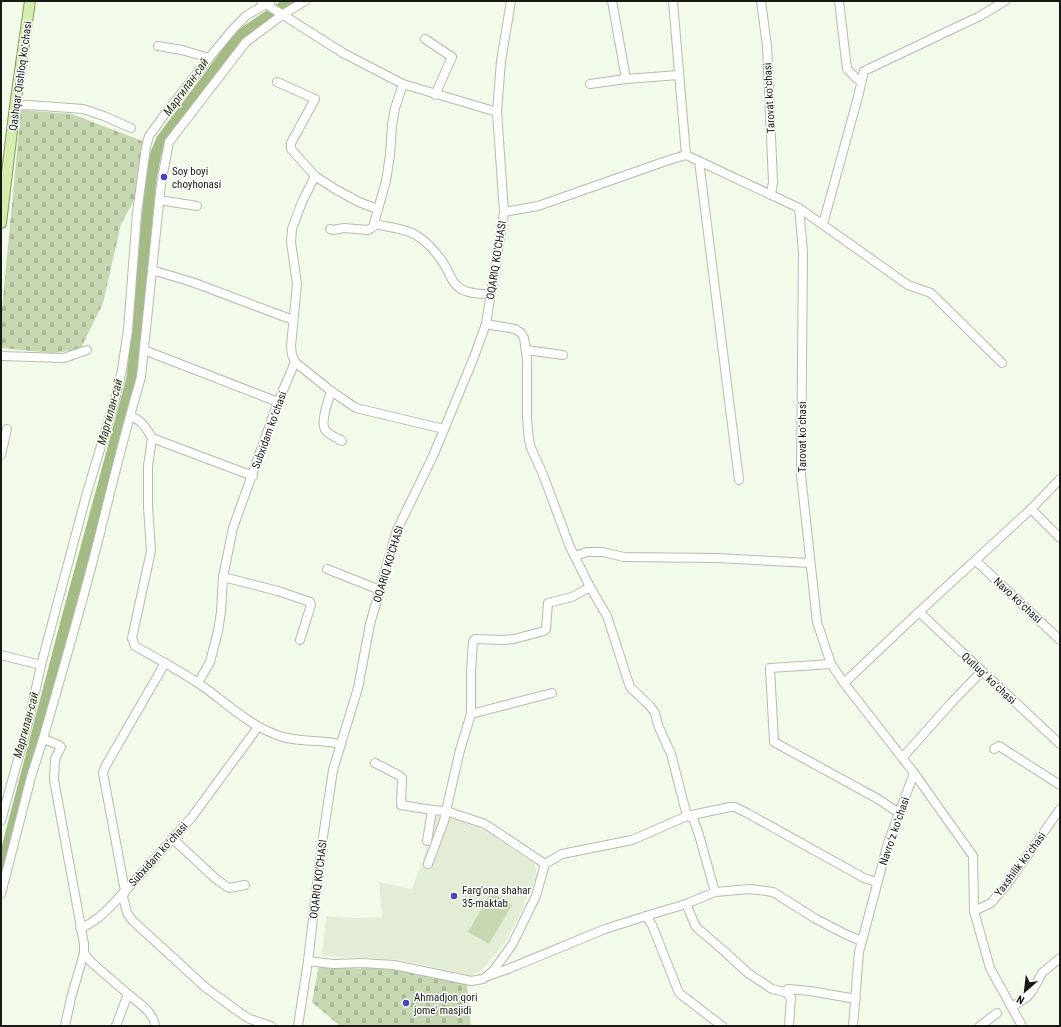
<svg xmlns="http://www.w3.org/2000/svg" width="1061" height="1027" viewBox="0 0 1061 1027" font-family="'Roboto Condensed',sans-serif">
	<defs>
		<pattern id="cemetery-stones" width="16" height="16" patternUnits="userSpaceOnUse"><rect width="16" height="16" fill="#c7d7b2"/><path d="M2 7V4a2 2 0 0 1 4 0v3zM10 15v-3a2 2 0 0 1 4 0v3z" fill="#aab898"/></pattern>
	</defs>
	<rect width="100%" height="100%" fill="#f2fae9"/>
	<path fill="#e3edd6" d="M435,816L454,818L485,831L535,864L537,877L524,902L525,905L504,944L481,971L471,976L400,960L322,956L326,916L357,918L382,917L379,882L412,889L428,845Z"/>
	<path fill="#c7d7b2" d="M491,892L512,905L489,944L468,932Z"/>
	<g fill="url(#cemetery-stones)">
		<path d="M21,110L72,114L145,142L137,195L121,224L103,303L80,350L52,353L1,348V319Z"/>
		<path d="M319,965L361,969L362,966L402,968L467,985L471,1026H340L312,1002Z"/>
	</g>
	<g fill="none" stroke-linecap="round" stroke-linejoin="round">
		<path stroke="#a4bb86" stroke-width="11" d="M1,871L66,622L132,378L151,178L156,153L162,139L240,35L291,1"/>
		<g stroke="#b5bcad" stroke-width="10">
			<g id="minor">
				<path d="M261,1L343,53L403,84L497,112"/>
				<path d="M612,1L626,79"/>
				<path d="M673,1L686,155"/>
				<path d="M761,1L767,46L773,182L771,195"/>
				<path d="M839,1L847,69L857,79"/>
				<path d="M425,39L452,57L435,95"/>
				<path d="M209,58L233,29L247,15L270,2"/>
				<path d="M277,82L315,99L291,143V149L315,176L335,189L359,202L377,209"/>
				<path d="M590,84L626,79L679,75"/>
				<path d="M15,106L29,105L83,109L104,116L131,128"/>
				<path d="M699,161L739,480"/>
				<path d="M159,200L197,206"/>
				<path d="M799,208L803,252L801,475L817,622L831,664L844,683L914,773L888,843L862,941L859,952L853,1026"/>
				<path d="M504,212L538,206L669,160L686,155L799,208L908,285L931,293L1002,363"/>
				<path d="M374,224C387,227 404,228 416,235C427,242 437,253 444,264C449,272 452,284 461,289C470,294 481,294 491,294"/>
				<path d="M823,224L858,97L864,71L980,16L1005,1"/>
				<path d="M330,229L333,230L344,228L368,230L373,227L386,181L390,155L392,125L395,108L403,84"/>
				<path d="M152,270L192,282L293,320"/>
				<path d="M486,324L515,329L521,333L524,338L527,359V418L529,440L531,448L542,472L570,547L590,587L607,616L630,687L650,706L655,713L658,725L671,754L687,816L693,818L699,835L715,892L686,904L696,927L725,952L748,973L772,989L785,992L791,997L789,1026"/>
				<path d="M144,350L278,402"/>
				<path d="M526,350L563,355"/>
				<path d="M1,356L64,358L87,350"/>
				<path d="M295,362L331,391L356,408L444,429"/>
				<path d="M331,391C329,399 319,424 326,431C330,435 337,438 342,441"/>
				<path d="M152,438L148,466V507L151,551L132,638L135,646C156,658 178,670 198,683C225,701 246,724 277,735C297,743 319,739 340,744"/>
				<path d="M1,455L7,429"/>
				<path d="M253,476L152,438C146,428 142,420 130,416L141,377L161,184L169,142L246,42L282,15L305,1"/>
				<path d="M1031,509L1060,538"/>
				<path d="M575,556L587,552H603L624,557L716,558L810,563"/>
				<path d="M976,561L1060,640"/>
				<path d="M327,569L380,590"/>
				<path d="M223,577L278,591L310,602L311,605L300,640"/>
				<path d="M919,612L1060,744"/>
				<path d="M1,655L41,665"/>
				<path d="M831,664L770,668L774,742L878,799L899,813"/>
				<path d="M198,683L210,662L218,631L221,612L223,577L233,528L278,402L295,362L292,355L291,346L297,284L291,242L292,229L302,202L315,176"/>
				<path d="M844,683L919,612L1031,509L1060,479"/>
				<path d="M471,714L552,693"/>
				<path d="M258,727L192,817L143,872L125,891L123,897L127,913L132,920L205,987L243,1015L250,1019L271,1026"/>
				<path d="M43,739C62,672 82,605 99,537C109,497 119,456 130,416"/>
				<path d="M994,749L999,746L1060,785"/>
				<path d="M903,757L952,702L982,671"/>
				<path d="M375,763L400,776L402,778L401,805L432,810L446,811L444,821L428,864"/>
				<path d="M914,773L973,856L974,911L990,968L1022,1026"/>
				<path d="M1,821L30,716L41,665L86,496L115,399L122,370L128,330L137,213L146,147L149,136L165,114L209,58L182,50L158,46"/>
				<path d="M173,839L216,879L229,888L245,885"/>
				<path d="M427,841L432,810"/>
				<path d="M545,864L485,824L446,811L460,750L471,714V672L473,641L475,639L503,640L514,639L544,631L546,629L548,603L572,597L590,587"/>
				<path d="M715,892L750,889L773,892L816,919L847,935L862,941"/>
				<path d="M1,894L31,777L43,739L59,745L61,747L55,759L54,780L84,944V953L91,962L128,994L116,1026"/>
				<path d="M686,904L646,916L652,925L679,993L722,1026"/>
				<path d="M974,911L991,903L1008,883L1060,809"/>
				<path d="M80,928C98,922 112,905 125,891L103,773L105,767L165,663"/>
				<path d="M308,961L333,964L362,963L394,965L471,981L483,979L493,971L512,945L536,896L545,864L562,854L632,840L687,816L730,807H735L747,813L864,878L877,882"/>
				<path d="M488,976L508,969L605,929L646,916"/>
				<path d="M785,992L788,989L810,991L856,999"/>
				<path d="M128,994C137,1002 154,1012 155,1026"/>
				<path d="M1012,1007L1027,997L1033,990L1042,973L1060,958"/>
				<path d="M65,1026L71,998L84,953"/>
				<path d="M298,1026L308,961L321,850L333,770L358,688L370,624L397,530L433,456L474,357L486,324L504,212L497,112L501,61L511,1"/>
				<path d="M980,1026L997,1013"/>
			</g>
		</g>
		<g stroke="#809d56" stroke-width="12">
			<path id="major" d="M1,223L15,106L30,1"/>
		</g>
		<use href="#minor" stroke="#fff" stroke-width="8"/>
		<use href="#major" stroke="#d5eeaf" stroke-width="10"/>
	</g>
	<g fill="#4747bd" stroke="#fff" stroke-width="1.5">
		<circle cx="164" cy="177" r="4"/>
		<circle cx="454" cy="896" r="4"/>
		<circle cx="406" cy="1003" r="4"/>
	</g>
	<g text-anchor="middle" stroke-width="3" stroke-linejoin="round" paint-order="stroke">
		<g font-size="11" fill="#171a14" stroke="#fff">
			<text transform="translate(20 76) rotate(-82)" y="4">Qashqar Qishloq koʻchasi</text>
			<text transform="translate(769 98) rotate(-93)" y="4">Tarovat koʻchasi</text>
			<text transform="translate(496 260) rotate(-81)" y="4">OQARIQ KO'CHASI</text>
			<text transform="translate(269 430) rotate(-70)" y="4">Subxidam koʻchasi</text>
			<text transform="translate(802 437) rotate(-90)" y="4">Tarovat koʻchasi</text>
			<text transform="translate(388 564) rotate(-73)" y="4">OQARIQ KO'CHASI</text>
			<text transform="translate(1018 600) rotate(43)" y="4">Navo koʻchasi</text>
			<text transform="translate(989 678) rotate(43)" y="4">Qutlugʻ koʻchasi</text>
			<text transform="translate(894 831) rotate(-71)" y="4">Navroʻz koʻchasi</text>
			<text transform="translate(158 854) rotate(-48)" y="4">Subxidam koʻchasi</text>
			<text transform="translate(1020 864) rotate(-53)" y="4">Yaxshilik koʻchasi</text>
			<text transform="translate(318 879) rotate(-83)" y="4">OQARIQ KO'CHASI</text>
		</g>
		<g font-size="11" fill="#171a14" stroke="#fff" text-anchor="start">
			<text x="172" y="175">Soy boyi<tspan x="172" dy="13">choyhonasi</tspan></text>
			<text x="462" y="894">Farg'ona shahar<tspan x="462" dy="13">35-maktab</tspan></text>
			<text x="414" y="1001">Ahmadjon qori<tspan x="414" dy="13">jome' masjidi</tspan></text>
		</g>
		<g font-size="12" font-style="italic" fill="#28360f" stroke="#fff">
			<text transform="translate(186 87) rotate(-54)" y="4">Маргилан-сай</text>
			<text transform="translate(110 412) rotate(-75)" y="4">Маргилан-сай</text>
			<text transform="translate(26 725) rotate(-75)" y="4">Маргилан-сай</text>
		</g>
	</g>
	<rect width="1061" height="1027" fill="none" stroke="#171a14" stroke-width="4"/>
	<g transform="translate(1025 991) rotate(208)" stroke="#ffffff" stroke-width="3" paint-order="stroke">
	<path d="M0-3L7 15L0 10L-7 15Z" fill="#171a14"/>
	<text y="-6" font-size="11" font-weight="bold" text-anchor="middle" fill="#171a14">N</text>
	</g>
</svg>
